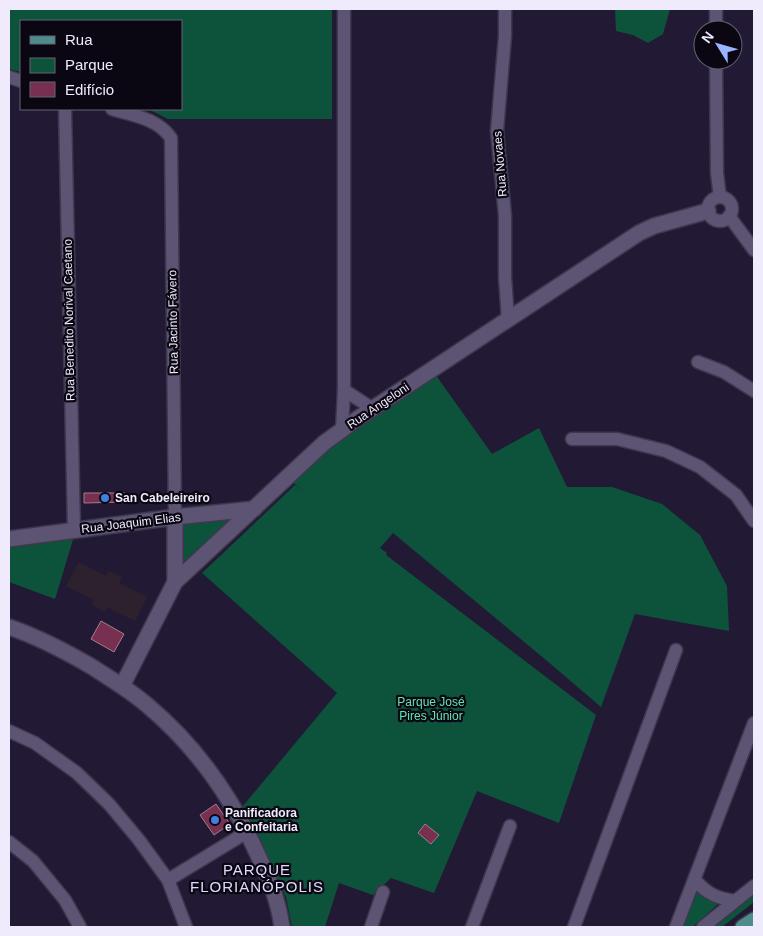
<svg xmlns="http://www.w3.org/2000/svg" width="763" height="936" viewBox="0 0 763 936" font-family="Helvetica,sans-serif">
	<rect width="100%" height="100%" fill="#221a34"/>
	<path fill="#2e212e" d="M79,562L106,576L109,571L122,577L119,583L147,597L135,621L107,607L104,612L92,605L94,600L66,586Z"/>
	<g fill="#0d533b">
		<path d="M9,9H332V119H168L148,109H181V21H21V72L9,69Z"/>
		<path d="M615,9H670L663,34L648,43L633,35L616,31Z"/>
		<path d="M435,374L492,454L539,428L567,487H612L662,504L700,535L727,586L729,631L635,614L601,707L546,660L393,533L380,548L387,553L386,555L596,715L559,823L477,791L434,893L391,878L373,895L339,883L325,927H292L286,897L243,806L337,693L202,573L295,485L305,492L292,482C320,451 351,434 384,410C402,399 418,386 435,374Z"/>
		<path d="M245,513L178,575V520Z"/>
		<path d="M75,533L55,599L9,582V542Z"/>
		<path d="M696,887L715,899L718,904L693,927H679Z"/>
		<path d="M754,890V902L722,927H707Z"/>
	</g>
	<g fill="#783050" stroke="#a37d8b">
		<path d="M84,493H125V502L84,503Z"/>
		<path d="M101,621L124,634L114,652L91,639Z"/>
		<path d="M216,804L230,824L214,835L200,815Z"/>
		<path d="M425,824L439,835L431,844L418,833Z"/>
	</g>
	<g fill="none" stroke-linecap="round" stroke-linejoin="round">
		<g stroke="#3e374d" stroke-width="15">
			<g id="minor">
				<path d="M505,9V36L497,131L505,216V277L508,320"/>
				<path d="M716,9V30"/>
				<path d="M716,60L717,173L720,197"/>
				<path d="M9,77L21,81"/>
				<path d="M65,109L74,530"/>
				<path d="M112,109C134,116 157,118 171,138L175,517"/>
				<circle cx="720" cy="209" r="12"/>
				<path d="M729,216L754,250"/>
				<path d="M698,362L724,372L754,391"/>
				<path d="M344,390L373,409"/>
				<path d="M342,430L344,390V9"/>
				<path d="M572,439H617L666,451L700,467L736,495L754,521"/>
				<path d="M9,731L35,743L77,773L109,804L139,840L168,880L186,927"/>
				<path d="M9,842L33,861L65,900L80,927"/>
				<path d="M168,880L247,832"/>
				<path d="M695,880C707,894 717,898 735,901"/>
				<path d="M371,927L383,892"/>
				<path d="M472,927L510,826"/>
				<path d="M574,927L676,650"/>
				<path d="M676,927L754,723"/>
				<path d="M703,927L754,886"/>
			</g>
		</g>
		<g stroke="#3e374d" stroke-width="18">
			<g id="tertiary">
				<path d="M9,539L175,517L254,509"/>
				<path d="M175,582V517"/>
				<path d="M9,627C38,637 67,652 94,668C112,680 131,691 147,705C195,745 231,796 257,853C269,879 278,898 282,927"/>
				<path d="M122,686L175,582L324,443L357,419L639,233L654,226L708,211"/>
			</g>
		</g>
		<g stroke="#3e374d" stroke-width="18">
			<path id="primary" d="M743,927L754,920"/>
		</g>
		<use href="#minor" stroke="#5c5472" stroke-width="12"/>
		<use href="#tertiary" stroke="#5c5472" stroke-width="15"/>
		<use href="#primary" stroke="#4e8c8c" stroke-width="15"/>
	</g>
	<g fill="#3f7fe0" stroke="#0a0712" stroke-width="2">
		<circle cx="105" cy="498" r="5"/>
		<circle cx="215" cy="820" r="5"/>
	</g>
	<g text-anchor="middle" stroke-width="4.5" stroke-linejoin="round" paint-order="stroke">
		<g font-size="12" fill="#efebfd" stroke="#0a0712">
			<text transform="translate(500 164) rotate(-95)" y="4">Rua Novaes</text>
			<text transform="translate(69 320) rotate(-91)" y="4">Rua Benedito Norival Caetano</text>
			<text transform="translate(173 322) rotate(-91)" y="4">Rua Jacinto Fávero</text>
			<text transform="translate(378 406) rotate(-34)" y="4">Rua Angeloni</text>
			<text transform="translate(131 523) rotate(-7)" y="4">Rua Joaquim Elias</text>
		</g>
		<g font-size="12" font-weight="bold" fill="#efebfd" stroke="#0a0712" text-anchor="start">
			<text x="115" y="502">San Cabeleireiro</text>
			<text x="225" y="817">Panificadora<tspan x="225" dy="14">e Confeitaria</tspan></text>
		</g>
		<g font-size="12" fill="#62e4b1" stroke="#0a0712">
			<text x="431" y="706">Parque José<tspan x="431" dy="14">Pires Júnior</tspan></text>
		</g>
		<g font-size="15" letter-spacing="1" fill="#e2d9fd" stroke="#0a0712">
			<text x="257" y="875">PARQUE<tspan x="257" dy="17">FLORIANÓPOLIS</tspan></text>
		</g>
	</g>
	<rect width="763" height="936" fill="none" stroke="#efebfd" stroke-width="20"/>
	<rect x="20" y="20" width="162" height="90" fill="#0a0712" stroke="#666270"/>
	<rect x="30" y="36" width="25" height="8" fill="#4e8c8c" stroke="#666270"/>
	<text x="65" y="45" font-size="15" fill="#efebfd">Rua</text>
	<rect x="30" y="58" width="25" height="15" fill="#0d533b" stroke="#666270"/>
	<text x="65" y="70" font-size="15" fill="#efebfd">Parque</text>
	<rect x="30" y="82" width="25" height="15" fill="#783050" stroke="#666270"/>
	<text x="65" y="95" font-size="15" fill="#efebfd">Edifício</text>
	<g transform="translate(718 45) rotate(307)"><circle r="24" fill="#0a0712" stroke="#666270"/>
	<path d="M0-4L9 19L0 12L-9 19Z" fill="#99b5fd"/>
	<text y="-8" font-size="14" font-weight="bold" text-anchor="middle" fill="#efebfd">N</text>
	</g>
</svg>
